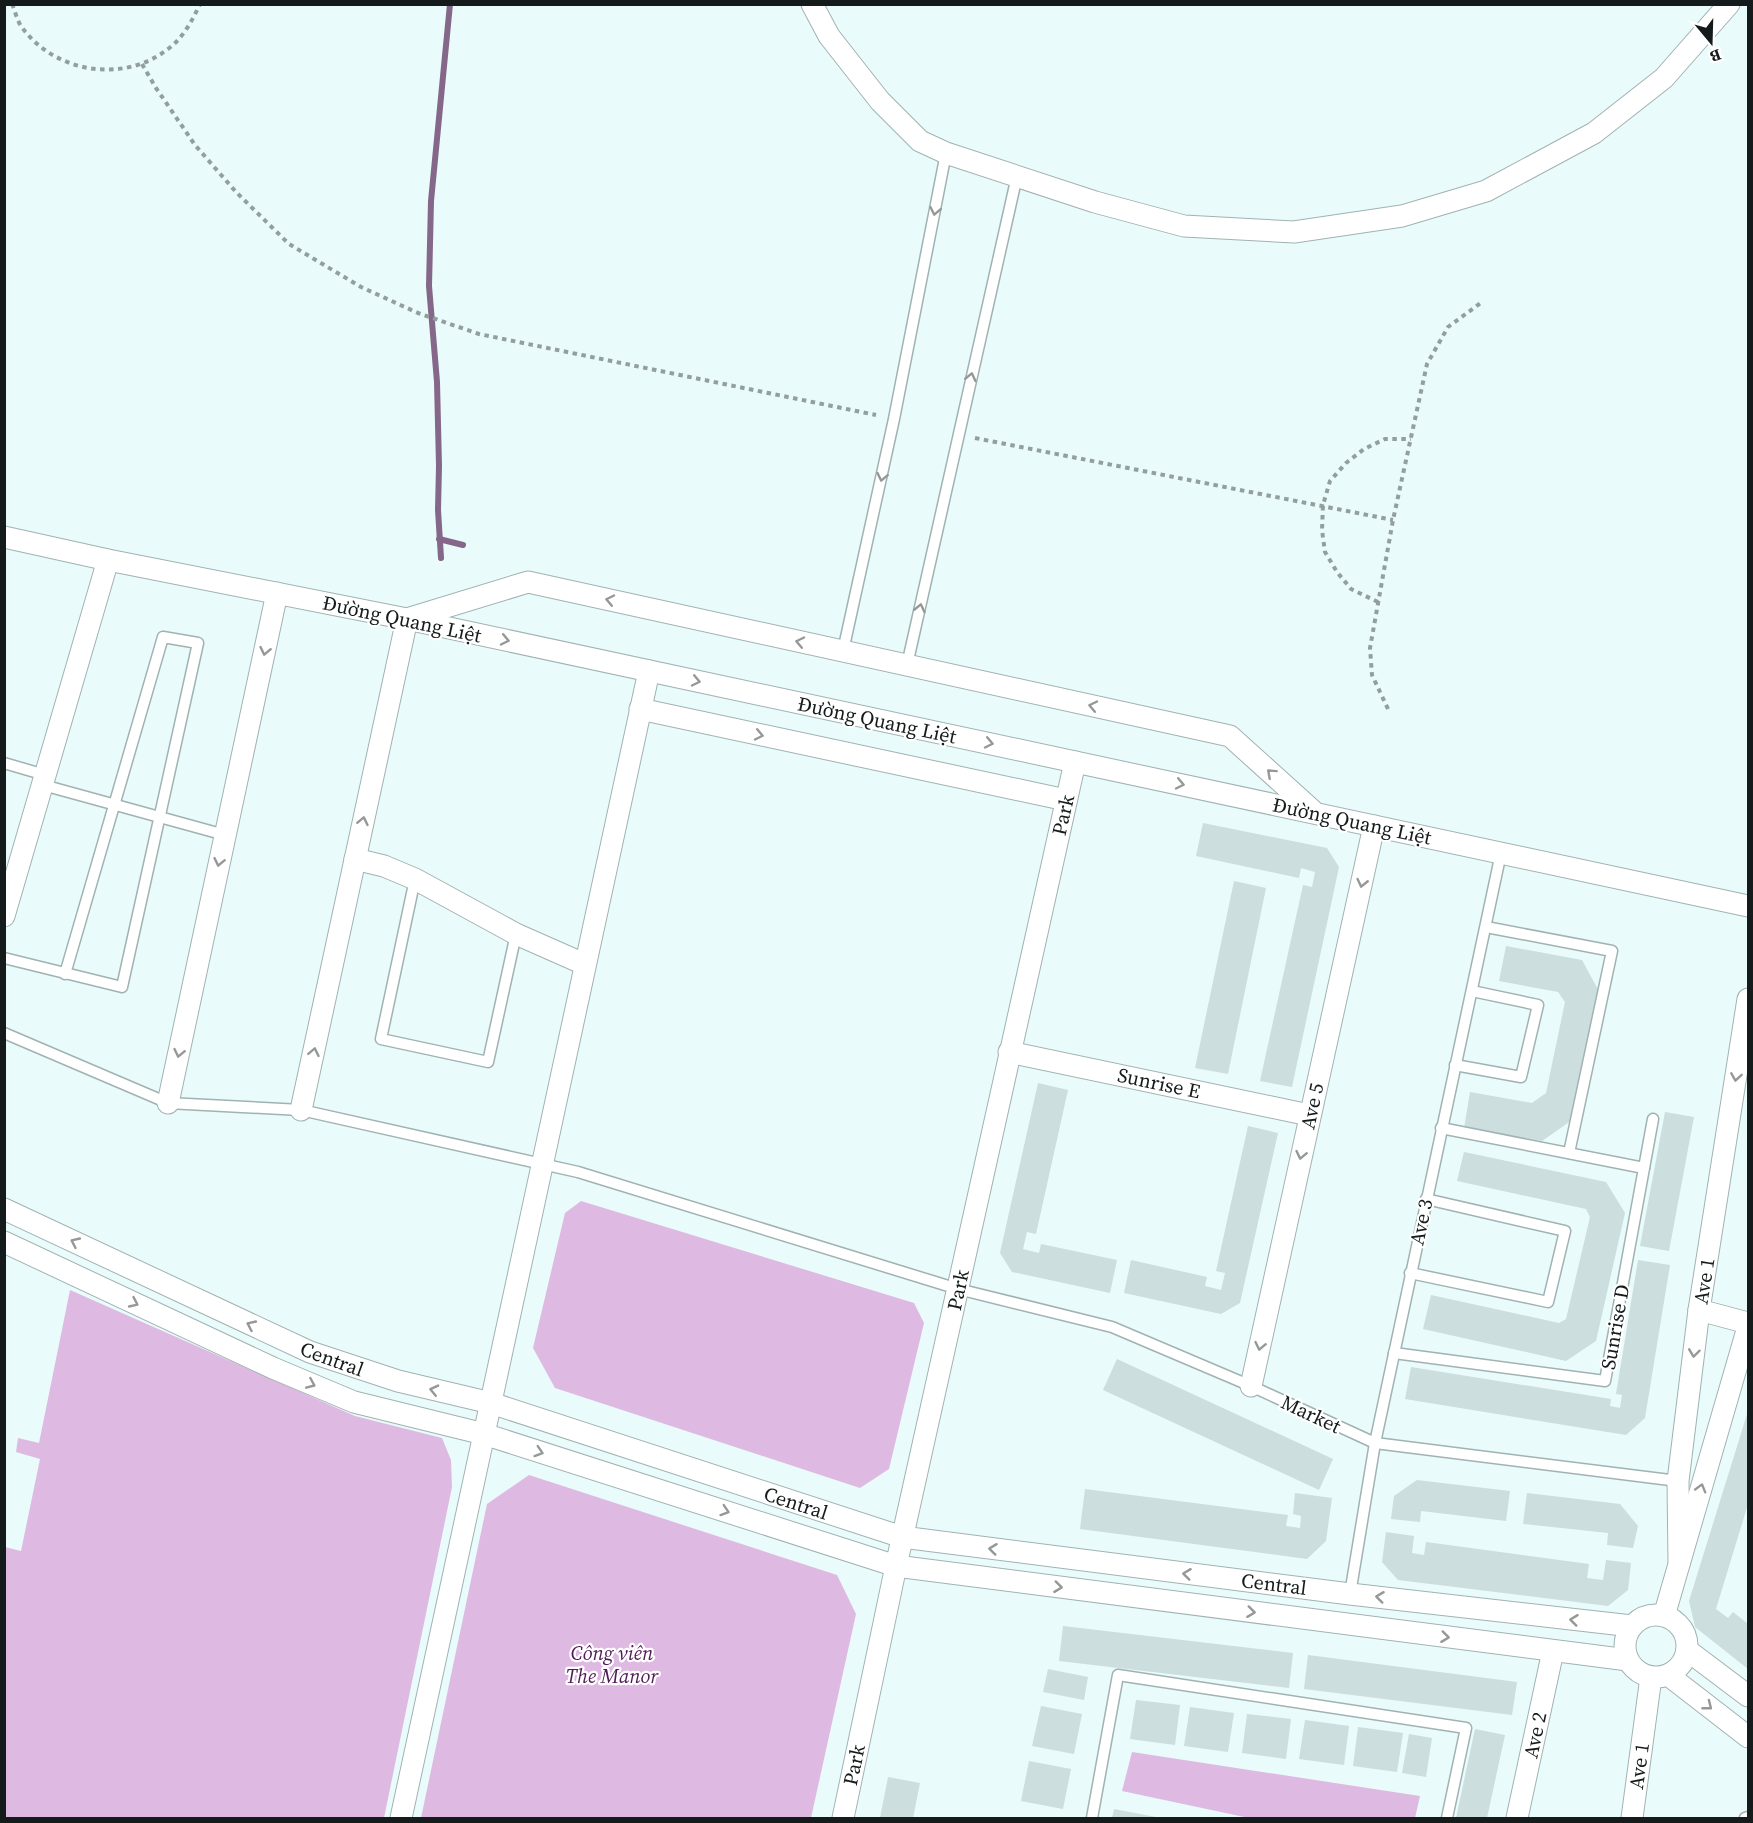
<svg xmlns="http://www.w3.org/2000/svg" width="1753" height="1823" viewBox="0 0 1753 1823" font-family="'Source Serif 4',serif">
	<rect width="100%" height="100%" fill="#e9fbfa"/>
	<g fill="#debae3">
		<path d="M581,1201L914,1303L924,1323L889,1469L860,1488L555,1388L533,1348L565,1213Z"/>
		<path d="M70,1290L355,1416L442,1438L451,1460L452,1487L384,1818H5V1547L21,1551L40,1459L16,1452L18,1438L39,1443Z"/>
		<path d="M529,1475L837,1575L856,1614L811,1818H421L487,1504Z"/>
		<path d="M1132,1752L1420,1796L1415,1818H1249L1122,1791Z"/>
	</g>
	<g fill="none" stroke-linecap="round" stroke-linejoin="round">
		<g stroke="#85678a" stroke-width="6">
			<path d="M439,539L463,545"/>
			<path d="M441,558L438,510L439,466L437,382L429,286L431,201L450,4"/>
		</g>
	</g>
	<g fill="#ccdedd">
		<path d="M1203,823L1327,848L1339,867L1292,1087L1260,1081L1303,885L1312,887L1315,872L1301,868L1299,878L1196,856Z"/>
		<path d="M1234,881L1266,888L1228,1074L1195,1068Z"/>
		<path d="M1506,946L1582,960L1601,995L1575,1118L1542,1141L1464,1128L1470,1092L1532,1103L1546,1093L1565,1002L1558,992L1499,981Z"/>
		<path d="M1038,1083L1068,1090L1036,1234L1027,1232L1023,1249L1039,1253L1041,1244L1117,1260L1110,1293L1012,1272L1000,1253Z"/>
		<path d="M1665,1112L1694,1117L1669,1251L1640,1246Z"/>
		<path d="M1248,1126L1278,1133L1240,1303L1221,1314L1124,1293L1131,1260L1207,1277L1205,1286L1221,1290L1225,1273L1216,1271Z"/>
		<path d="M1464,1152L1606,1182L1625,1213L1596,1341L1566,1361L1423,1329L1431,1295L1559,1323L1566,1319L1590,1217L1586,1209L1457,1181Z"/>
		<path d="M1638,1260L1670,1265L1645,1418L1626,1435L1405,1399L1411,1367L1611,1399L1610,1406L1620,1408L1622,1395L1616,1394Z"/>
		<path d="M1117,1359L1333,1459L1319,1490L1103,1390Z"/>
		<path d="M1748,1411V1504L1716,1609L1728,1618L1733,1612L1748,1624V1669L1695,1627L1689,1601Z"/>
		<path d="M1417,1480L1510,1491L1506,1521L1421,1511L1420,1522L1391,1519L1394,1496Z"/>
		<path d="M1085,1489L1288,1515L1286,1526L1300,1528L1301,1516L1293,1514L1295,1493L1332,1498L1326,1541L1307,1559L1080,1529Z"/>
		<path d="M1527,1493L1620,1504L1638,1526L1633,1548L1607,1545L1608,1533L1523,1524Z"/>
		<path d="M1386,1532L1414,1536L1412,1553L1424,1555L1426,1542L1589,1564L1587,1578L1603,1580L1606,1560L1631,1563L1628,1590L1608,1606L1398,1580L1382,1562Z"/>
		<path d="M1063,1626L1293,1653L1289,1688L1059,1661Z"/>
		<path d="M1308,1655L1517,1682L1512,1715L1304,1689Z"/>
		<path d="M1048,1669L1088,1677L1084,1700L1043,1692Z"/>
		<path d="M1136,1700L1180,1705L1175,1745L1130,1739Z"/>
		<path d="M1041,1706L1082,1714L1074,1754L1032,1746Z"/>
		<path d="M1190,1707L1234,1713L1228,1752L1184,1746Z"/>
		<path d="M1247,1714L1291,1719L1286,1759L1242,1753Z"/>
		<path d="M1305,1720L1349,1726L1344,1765L1299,1759Z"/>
		<path d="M1358,1727L1403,1733L1397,1772L1353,1766Z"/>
		<path d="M1475,1729L1505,1735L1487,1818H1456Z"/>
		<path d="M1409,1734L1432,1738L1426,1777L1402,1773Z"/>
		<path d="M1029,1761L1071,1769L1063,1809L1021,1801Z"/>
		<path d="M888,1777L920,1783L913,1818H880Z"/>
		<path d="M1114,1809L1156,1817V1818H1112Z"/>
	</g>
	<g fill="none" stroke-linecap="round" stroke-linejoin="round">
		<g stroke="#a1b2b2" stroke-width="13">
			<g id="lane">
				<path d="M843,651L894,419L946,153"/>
				<path d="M907,665L1017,176"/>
				<path d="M4,763L45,775"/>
				<path d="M43,785L225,835"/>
				<path d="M415,879L381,1039L488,1062L516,934"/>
				<path d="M1486,927L1612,951L1569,1153"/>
				<path d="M4,958L122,987L198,643L163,637L65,974"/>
				<path d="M4,1033L168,1103L301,1110L578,1172L958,1289L1112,1327L1251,1386L1375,1443L1678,1481"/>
				<path d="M1455,1065L1521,1077L1538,1005L1472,991"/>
				<path d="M1441,1128L1644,1168"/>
				<path d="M1410,1273L1548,1302L1565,1231L1426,1199"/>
				<path d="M1394,1353L1605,1381L1653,1119"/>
				<path d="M1350,1594L1375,1443L1501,853"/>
				<path d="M1092,1818L1118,1675L1466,1728L1447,1818"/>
				<path d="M1745,1818L1748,1817"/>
			</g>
		</g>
		<g stroke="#a1b2b2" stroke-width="23">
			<g id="street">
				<path d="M812,4L829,36L880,101L920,141L946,153L1095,202L1184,226L1294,232L1402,216L1486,191L1594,133L1664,78L1729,4"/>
				<path d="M4,537L108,560L407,619L1748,906"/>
				<path d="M410,618L528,582L1230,736L1312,810"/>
				<path d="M640,709L1066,800"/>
				<path d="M355,859L384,866L415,879L516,934L584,964"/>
				<path d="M4,916L108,560"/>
				<path d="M1009,1052L1309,1115"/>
				<path d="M168,1103L277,593"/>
				<path d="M301,1110L407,619"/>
				<path d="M4,1209L310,1352L398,1381L491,1403L902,1537L1350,1594L1632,1626"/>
				<path d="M4,1242L273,1368L354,1402L484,1434L896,1566L1628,1660"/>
				<path d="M1699,1310L1748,1323"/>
				<path d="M1251,1386L1374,826"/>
				<path d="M1679,1564L1678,1481L1699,1310L1748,999"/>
				<circle cx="1656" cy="1646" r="31"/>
				<path d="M1664,1616L1748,1327"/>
				<path d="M1687,1650L1748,1696"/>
				<path d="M1668,1675L1748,1737"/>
				<path d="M401,1818C483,1436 563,1053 649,671"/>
				<path d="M843,1818L896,1566L1075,762"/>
				<path d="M1517,1818L1553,1651"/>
				<path d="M1632,1818L1651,1677"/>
			</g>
		</g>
		<g stroke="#929f9e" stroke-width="4" stroke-dasharray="4.5 4.5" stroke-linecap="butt">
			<path d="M12,4C15,11 17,20 21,26C54,73 123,84 168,49C183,38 192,21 200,4"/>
			<path d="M142,64L156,88L195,145L236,192L289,244L361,287L418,313L479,334L876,415"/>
			<path d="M975,438L1393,520"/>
			<path d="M1378,602L1351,589L1337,572L1325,552L1322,530L1323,505L1330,481L1346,463L1364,449L1385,439H1411"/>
			<path d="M1388,709L1372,675L1370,648L1393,520L1427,364L1448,327L1482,302"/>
		</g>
		<use href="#lane" stroke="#fff" stroke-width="10"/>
		<use href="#street" stroke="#fff" stroke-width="21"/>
	</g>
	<defs><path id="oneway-chevron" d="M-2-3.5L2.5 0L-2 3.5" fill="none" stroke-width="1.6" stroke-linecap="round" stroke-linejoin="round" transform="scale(1.5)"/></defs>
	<g stroke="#969898">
		<use href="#oneway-chevron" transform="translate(935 211) rotate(101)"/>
		<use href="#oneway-chevron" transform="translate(971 377) rotate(-77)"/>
		<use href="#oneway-chevron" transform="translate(882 477) rotate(102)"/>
		<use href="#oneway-chevron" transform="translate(610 600) rotate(-168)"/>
		<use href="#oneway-chevron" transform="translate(920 608) rotate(-77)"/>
		<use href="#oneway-chevron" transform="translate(505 640) rotate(12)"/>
		<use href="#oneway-chevron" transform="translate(800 642) rotate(-168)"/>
		<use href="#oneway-chevron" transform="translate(265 651) rotate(102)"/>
		<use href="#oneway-chevron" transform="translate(696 681) rotate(12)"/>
		<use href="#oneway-chevron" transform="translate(1093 706) rotate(-168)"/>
		<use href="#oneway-chevron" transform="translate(759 735) rotate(12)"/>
		<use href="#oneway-chevron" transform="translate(989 743) rotate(12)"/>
		<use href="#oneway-chevron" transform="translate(1271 773) rotate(-138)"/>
		<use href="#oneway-chevron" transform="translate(1180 784) rotate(12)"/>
		<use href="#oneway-chevron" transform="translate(363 821) rotate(-78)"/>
		<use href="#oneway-chevron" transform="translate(219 862) rotate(102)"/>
		<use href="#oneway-chevron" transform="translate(1362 883) rotate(103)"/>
		<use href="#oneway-chevron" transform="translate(314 1052) rotate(-78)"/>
		<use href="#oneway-chevron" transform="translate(179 1053) rotate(102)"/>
		<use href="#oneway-chevron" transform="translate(1736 1077) rotate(99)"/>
		<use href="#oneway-chevron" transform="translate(1301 1155) rotate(102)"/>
		<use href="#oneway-chevron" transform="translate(75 1242) rotate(-155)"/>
		<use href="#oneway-chevron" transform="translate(134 1303) rotate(25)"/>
		<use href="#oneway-chevron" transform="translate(251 1325) rotate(-155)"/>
		<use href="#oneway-chevron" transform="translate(1260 1346) rotate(102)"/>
		<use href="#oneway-chevron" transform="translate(1694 1353) rotate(97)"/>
		<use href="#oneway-chevron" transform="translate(311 1384) rotate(23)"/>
		<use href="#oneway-chevron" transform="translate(434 1390) rotate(-167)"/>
		<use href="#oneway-chevron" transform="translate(539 1452) rotate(18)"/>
		<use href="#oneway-chevron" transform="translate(1701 1488) rotate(-74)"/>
		<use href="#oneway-chevron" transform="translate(725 1511) rotate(18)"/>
		<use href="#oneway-chevron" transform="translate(993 1549) rotate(-173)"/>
		<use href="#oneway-chevron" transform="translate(1187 1574) rotate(-173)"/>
		<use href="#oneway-chevron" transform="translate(1058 1587) rotate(7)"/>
		<use href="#oneway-chevron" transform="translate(1380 1597) rotate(-173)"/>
		<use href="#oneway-chevron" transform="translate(1251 1612) rotate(7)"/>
		<use href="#oneway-chevron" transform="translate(1574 1620) rotate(-173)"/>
		<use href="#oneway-chevron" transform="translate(1445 1637) rotate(7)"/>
		<use href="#oneway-chevron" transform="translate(1708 1706) rotate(38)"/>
	</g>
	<g text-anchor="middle" stroke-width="4.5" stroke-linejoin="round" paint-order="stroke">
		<g font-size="20" fill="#151b1b" stroke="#fff">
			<text transform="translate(402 619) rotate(12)" y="7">Đường Quang Liệt</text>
			<text transform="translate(877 720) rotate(12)" y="7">Đường Quang Liệt</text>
			<text transform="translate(1063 815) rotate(-77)" y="7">Park</text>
			<text transform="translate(1352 821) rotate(12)" y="7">Đường Quang Liệt</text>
			<text transform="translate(1159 1083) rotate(12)" y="7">Sunrise E</text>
			<text transform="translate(1312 1106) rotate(-78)" y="7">Ave 5</text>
			<text transform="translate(1421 1222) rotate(-78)" y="7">Ave 3</text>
			<text transform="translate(1704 1281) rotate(-81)" y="7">Ave 1</text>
			<text transform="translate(958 1290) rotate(-78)" y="7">Park</text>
			<text transform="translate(1615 1327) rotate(-80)" y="7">Sunrise D</text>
			<text transform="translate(332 1359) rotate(20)" y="7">Central</text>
			<text transform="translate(1311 1414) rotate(25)" y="7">Market</text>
			<text transform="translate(796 1503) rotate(18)" y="7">Central</text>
			<text transform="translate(1274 1584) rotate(7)" y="7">Central</text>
			<text transform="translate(1535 1735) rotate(-78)" y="7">Ave 2</text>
			<text transform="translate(854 1765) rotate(-78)" y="7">Park</text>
			<text transform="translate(1639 1766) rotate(-82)" y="7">Ave 1</text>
		</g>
		<g font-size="20" font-style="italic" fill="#511b58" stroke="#fff">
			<text x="612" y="1660">Công viên<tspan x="612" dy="23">The Manor</tspan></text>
		</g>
	</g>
	<rect width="1753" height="1823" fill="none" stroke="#151b1b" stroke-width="12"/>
	<g transform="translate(1711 42) rotate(161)" stroke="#ffffff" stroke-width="4.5" paint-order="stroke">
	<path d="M0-4.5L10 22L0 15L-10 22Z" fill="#151b1b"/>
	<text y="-9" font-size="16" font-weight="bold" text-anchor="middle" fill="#151b1b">B</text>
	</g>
</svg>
